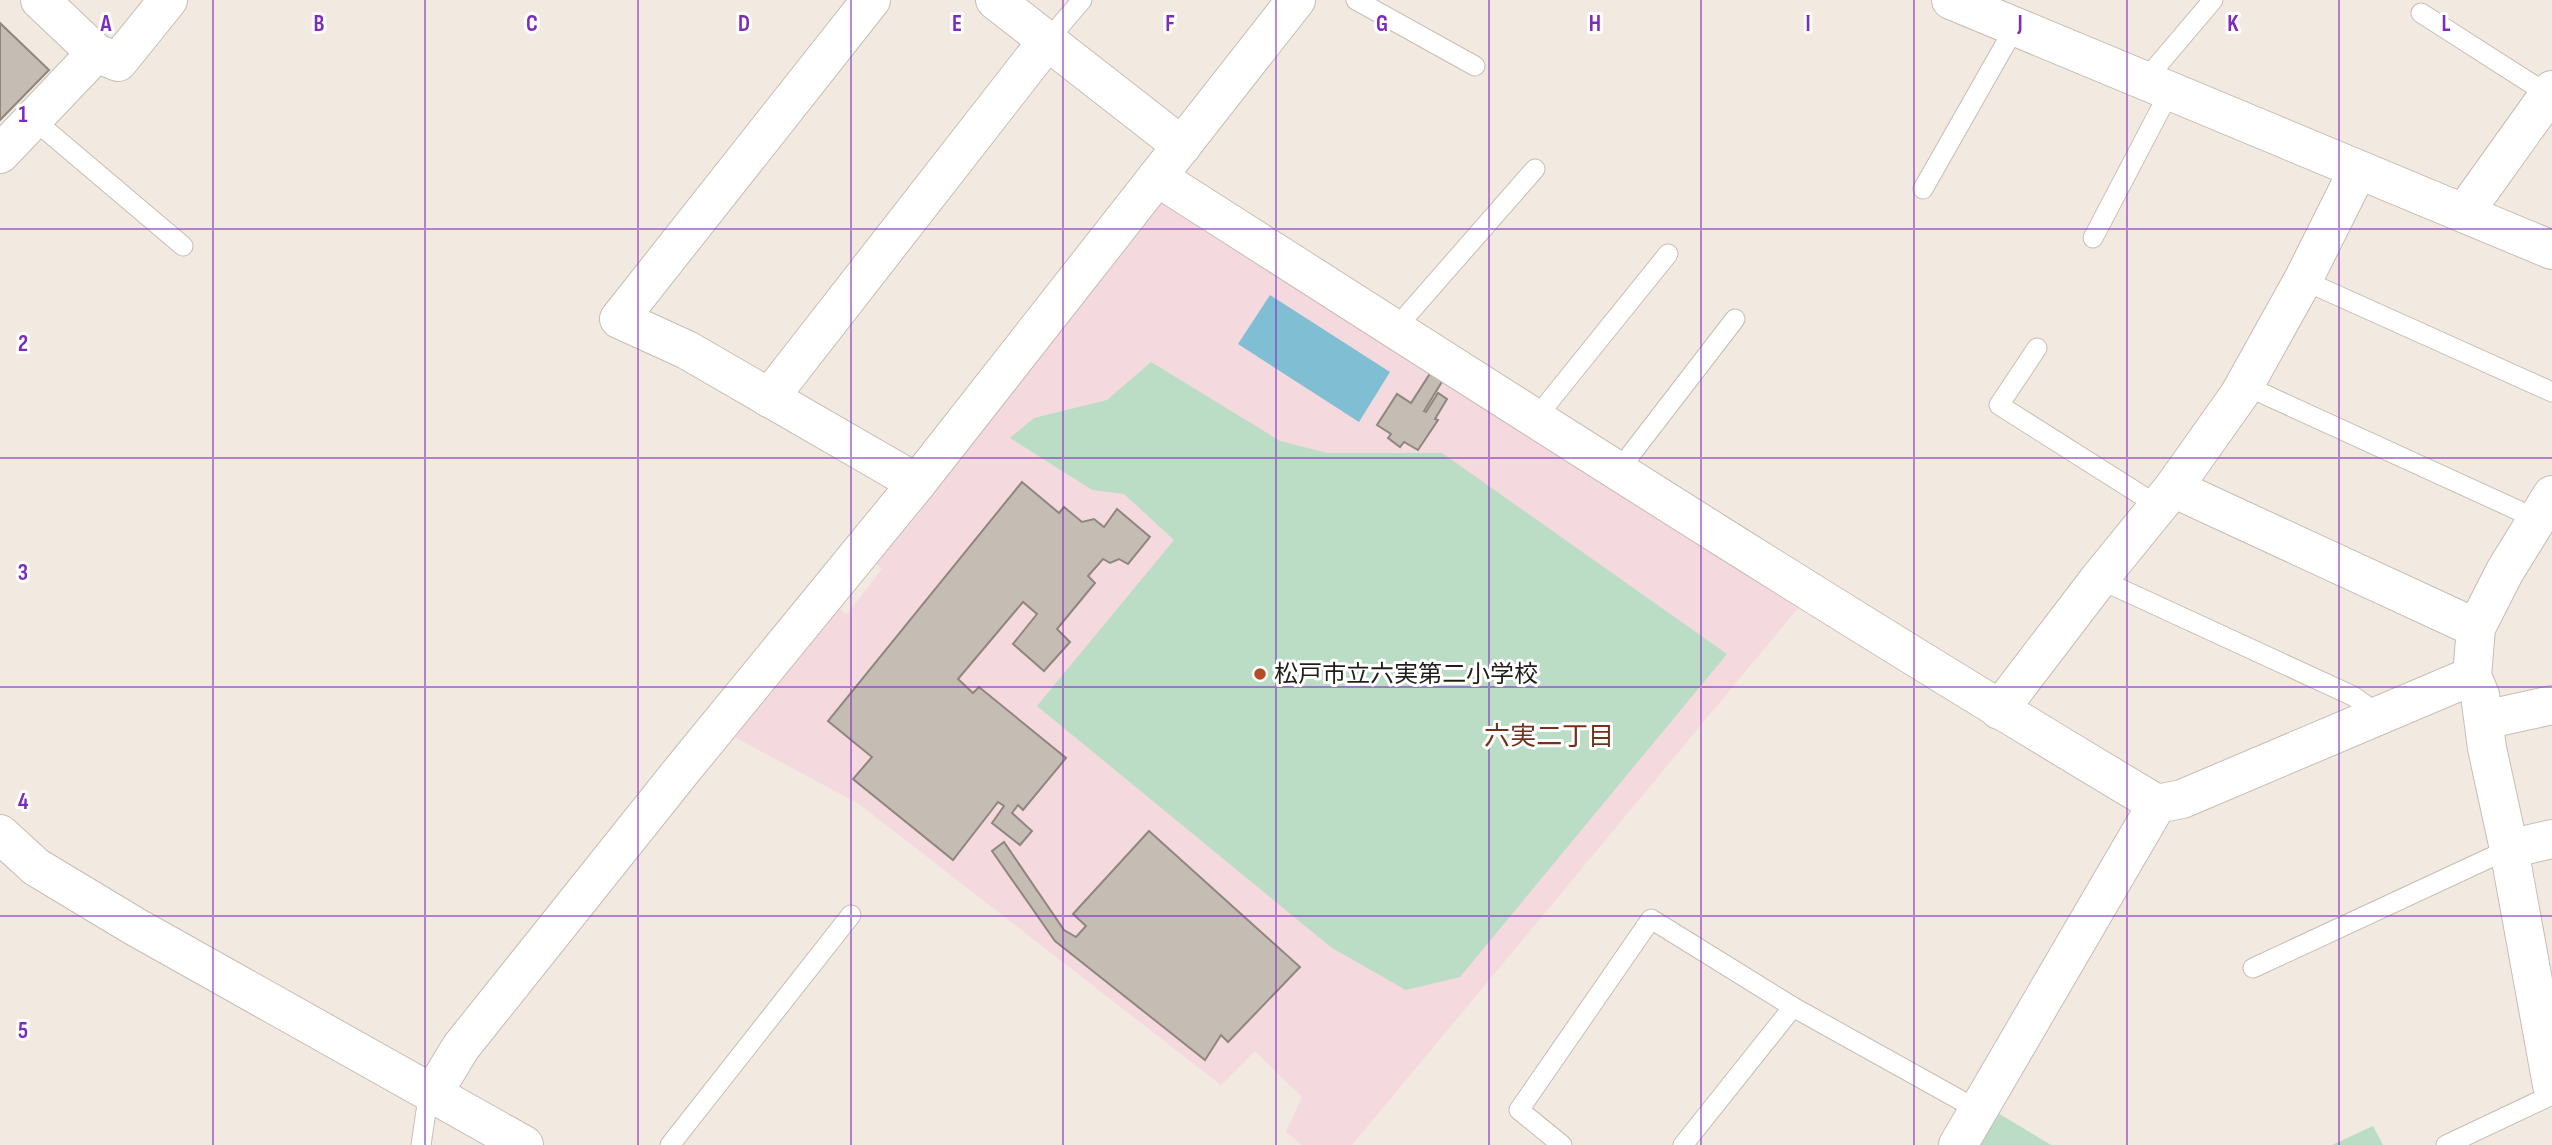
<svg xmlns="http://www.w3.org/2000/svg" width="2552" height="1145" viewBox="0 0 2552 1145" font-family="'Sofia Sans Condensed','Noto Sans JP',sans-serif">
	<rect width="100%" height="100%" fill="#f2e9e0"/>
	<path fill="#f4d9de" d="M1165,195L1804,601L1352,1145H1302L1286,1132L1302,1097L1255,1051L1221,1085L859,804L727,733L833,603L847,614L882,569L875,562Z"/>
	<g fill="#bbddc5">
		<path d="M1151,362L1280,441L1327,453H1442L1727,654L1460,977L1406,990L1332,948L1037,706L1174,540L1124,494L1092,490L1010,438L1034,418L1107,400Z"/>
		<path d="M1993,1110L2051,1145H1972Z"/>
		<path d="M2373,1126L2383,1145H2332Z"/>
	</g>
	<path fill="#80bfd3" d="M1270,295L1390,372L1359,422L1238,344Z"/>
	<g fill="#c5bdb4" stroke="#8f877e" stroke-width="2">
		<path d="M0,23L49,70L0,120Z"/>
		<path d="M1431,372L1443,380L1424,411L1426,412L1438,393L1447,399L1435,419L1438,420L1418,450L1404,442L1400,447L1388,438L1391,434L1377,425L1397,394L1411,403Z"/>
		<path d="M1022,482L1059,513L1064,507L1082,522L1094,519L1104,527L1117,509L1150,537L1128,564L1119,559L1110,563L1103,559L1088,576L1095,583L1057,629L1070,642L1044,671L1013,644L1037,614L1023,602L958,679L973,693L979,687L1066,758L1023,810L1018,805L1012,813L1032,831L1020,845L992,823L1004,806L998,802L953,860L853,779L872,757L828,721Z"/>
		<path d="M1149,831L1300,967L1228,1042L1221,1035L1205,1060L1055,941L992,851L1004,842L1064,930L1076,937L1086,926L1073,914Z"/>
	</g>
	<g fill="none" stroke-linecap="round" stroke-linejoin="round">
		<g stroke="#c6bdb4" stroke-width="21">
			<g id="service">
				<path d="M1356,0L1475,66"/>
				<path d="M2421,13L2549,95"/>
				<path d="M1048,40L1082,0"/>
				<path d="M2146,79L2213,0"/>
				<path d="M33,119L183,246"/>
				<path d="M1923,189L2015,27"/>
				<path d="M2093,238L2170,91"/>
				<path d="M2303,280L2552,392"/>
				<path d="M1395,329L1535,169"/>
				<path d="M2037,348L1999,405L2157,505"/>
				<path d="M2244,385L2537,519"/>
				<path d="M1535,419L1668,254"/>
				<path d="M1618,471L1735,319"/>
				<path d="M2099,579L2353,696L2381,716"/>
				<path d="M2253,968L2509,849"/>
				<path d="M421,1145L429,1091"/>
				<path d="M670,1145L851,915"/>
				<path d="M1562,1145L1519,1110L1651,919L1793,1007"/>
				<path d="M1683,1145L1793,1007L1978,1110"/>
				<path d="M2446,1145L2552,1095"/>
			</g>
		</g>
		<g stroke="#c6bdb4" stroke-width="40">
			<g id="minor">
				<path d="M40,0L96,53L118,62L168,0"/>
				<path d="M871,0L619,319L687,350L917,483"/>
				<path d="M995,0L1182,146"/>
				<path d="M1951,0L2552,250"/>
				<path d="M0,154L96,53"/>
				<path d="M1157,177C1489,389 1819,602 2157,804L1958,1145"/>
				<path d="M2464,213L2552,90"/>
				<path d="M769,398L1048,40"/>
				<path d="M2173,488L2239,395L2303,280L2358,170"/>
				<path d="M2552,495L2505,571L2476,628L2472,676L2480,695L2487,748L2509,849L2552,1085"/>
				<path d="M1999,710L2099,579L2173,488L2476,628"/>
				<path d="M2484,720L2552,705"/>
				<path d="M2157,804L2182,799L2472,676"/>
				<path d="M0,834L36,867L134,926L524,1145"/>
				<path d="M2509,849L2552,839"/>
				<path d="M433,1093L461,1047L683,769L917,483L1296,0"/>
			</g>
		</g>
		<use href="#service" stroke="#fff" stroke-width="19"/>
		<use href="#minor" stroke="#fff" stroke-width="38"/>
	</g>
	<path fill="none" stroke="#7b2cbf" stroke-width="2" stroke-opacity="0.55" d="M213,0V1145M425,0V1145M638,0V1145M851,0V1145M1063,0V1145M1276,0V1145M1489,0V1145M1701,0V1145M1914,0V1145M2127,0V1145M2339,0V1145M0,229H2552M0,458H2552M0,687H2552M0,916H2552"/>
	<circle fill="#b44d27" stroke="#fff" stroke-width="2.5" cx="1260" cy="674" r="7"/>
	<g text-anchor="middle" stroke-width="6" stroke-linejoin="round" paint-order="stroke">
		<g font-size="24" fill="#201d1a" stroke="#fff" text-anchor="start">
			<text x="1274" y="682">松戸市立六実第二小学校</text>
		</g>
		<g font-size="26" fill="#74321a" stroke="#fff">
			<text x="1549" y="745">六実二丁目</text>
		</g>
	</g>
	<g font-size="23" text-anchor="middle" font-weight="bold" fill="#7b2cbf" stroke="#fff" stroke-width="6" stroke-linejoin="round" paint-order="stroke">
		<text x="106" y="31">A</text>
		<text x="319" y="31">B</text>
		<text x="532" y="31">C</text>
		<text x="744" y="31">D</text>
		<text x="957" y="31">E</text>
		<text x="1170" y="31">F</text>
		<text x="1382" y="31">G</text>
		<text x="1595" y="31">H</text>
		<text x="1808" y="31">I</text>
		<text x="2020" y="31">J</text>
		<text x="2233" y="31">K</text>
		<text x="2446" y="31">L</text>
		<text x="23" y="122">1</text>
		<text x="23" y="351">2</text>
		<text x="23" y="580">3</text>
		<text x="23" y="809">4</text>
		<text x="23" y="1038">5</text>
	</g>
</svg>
